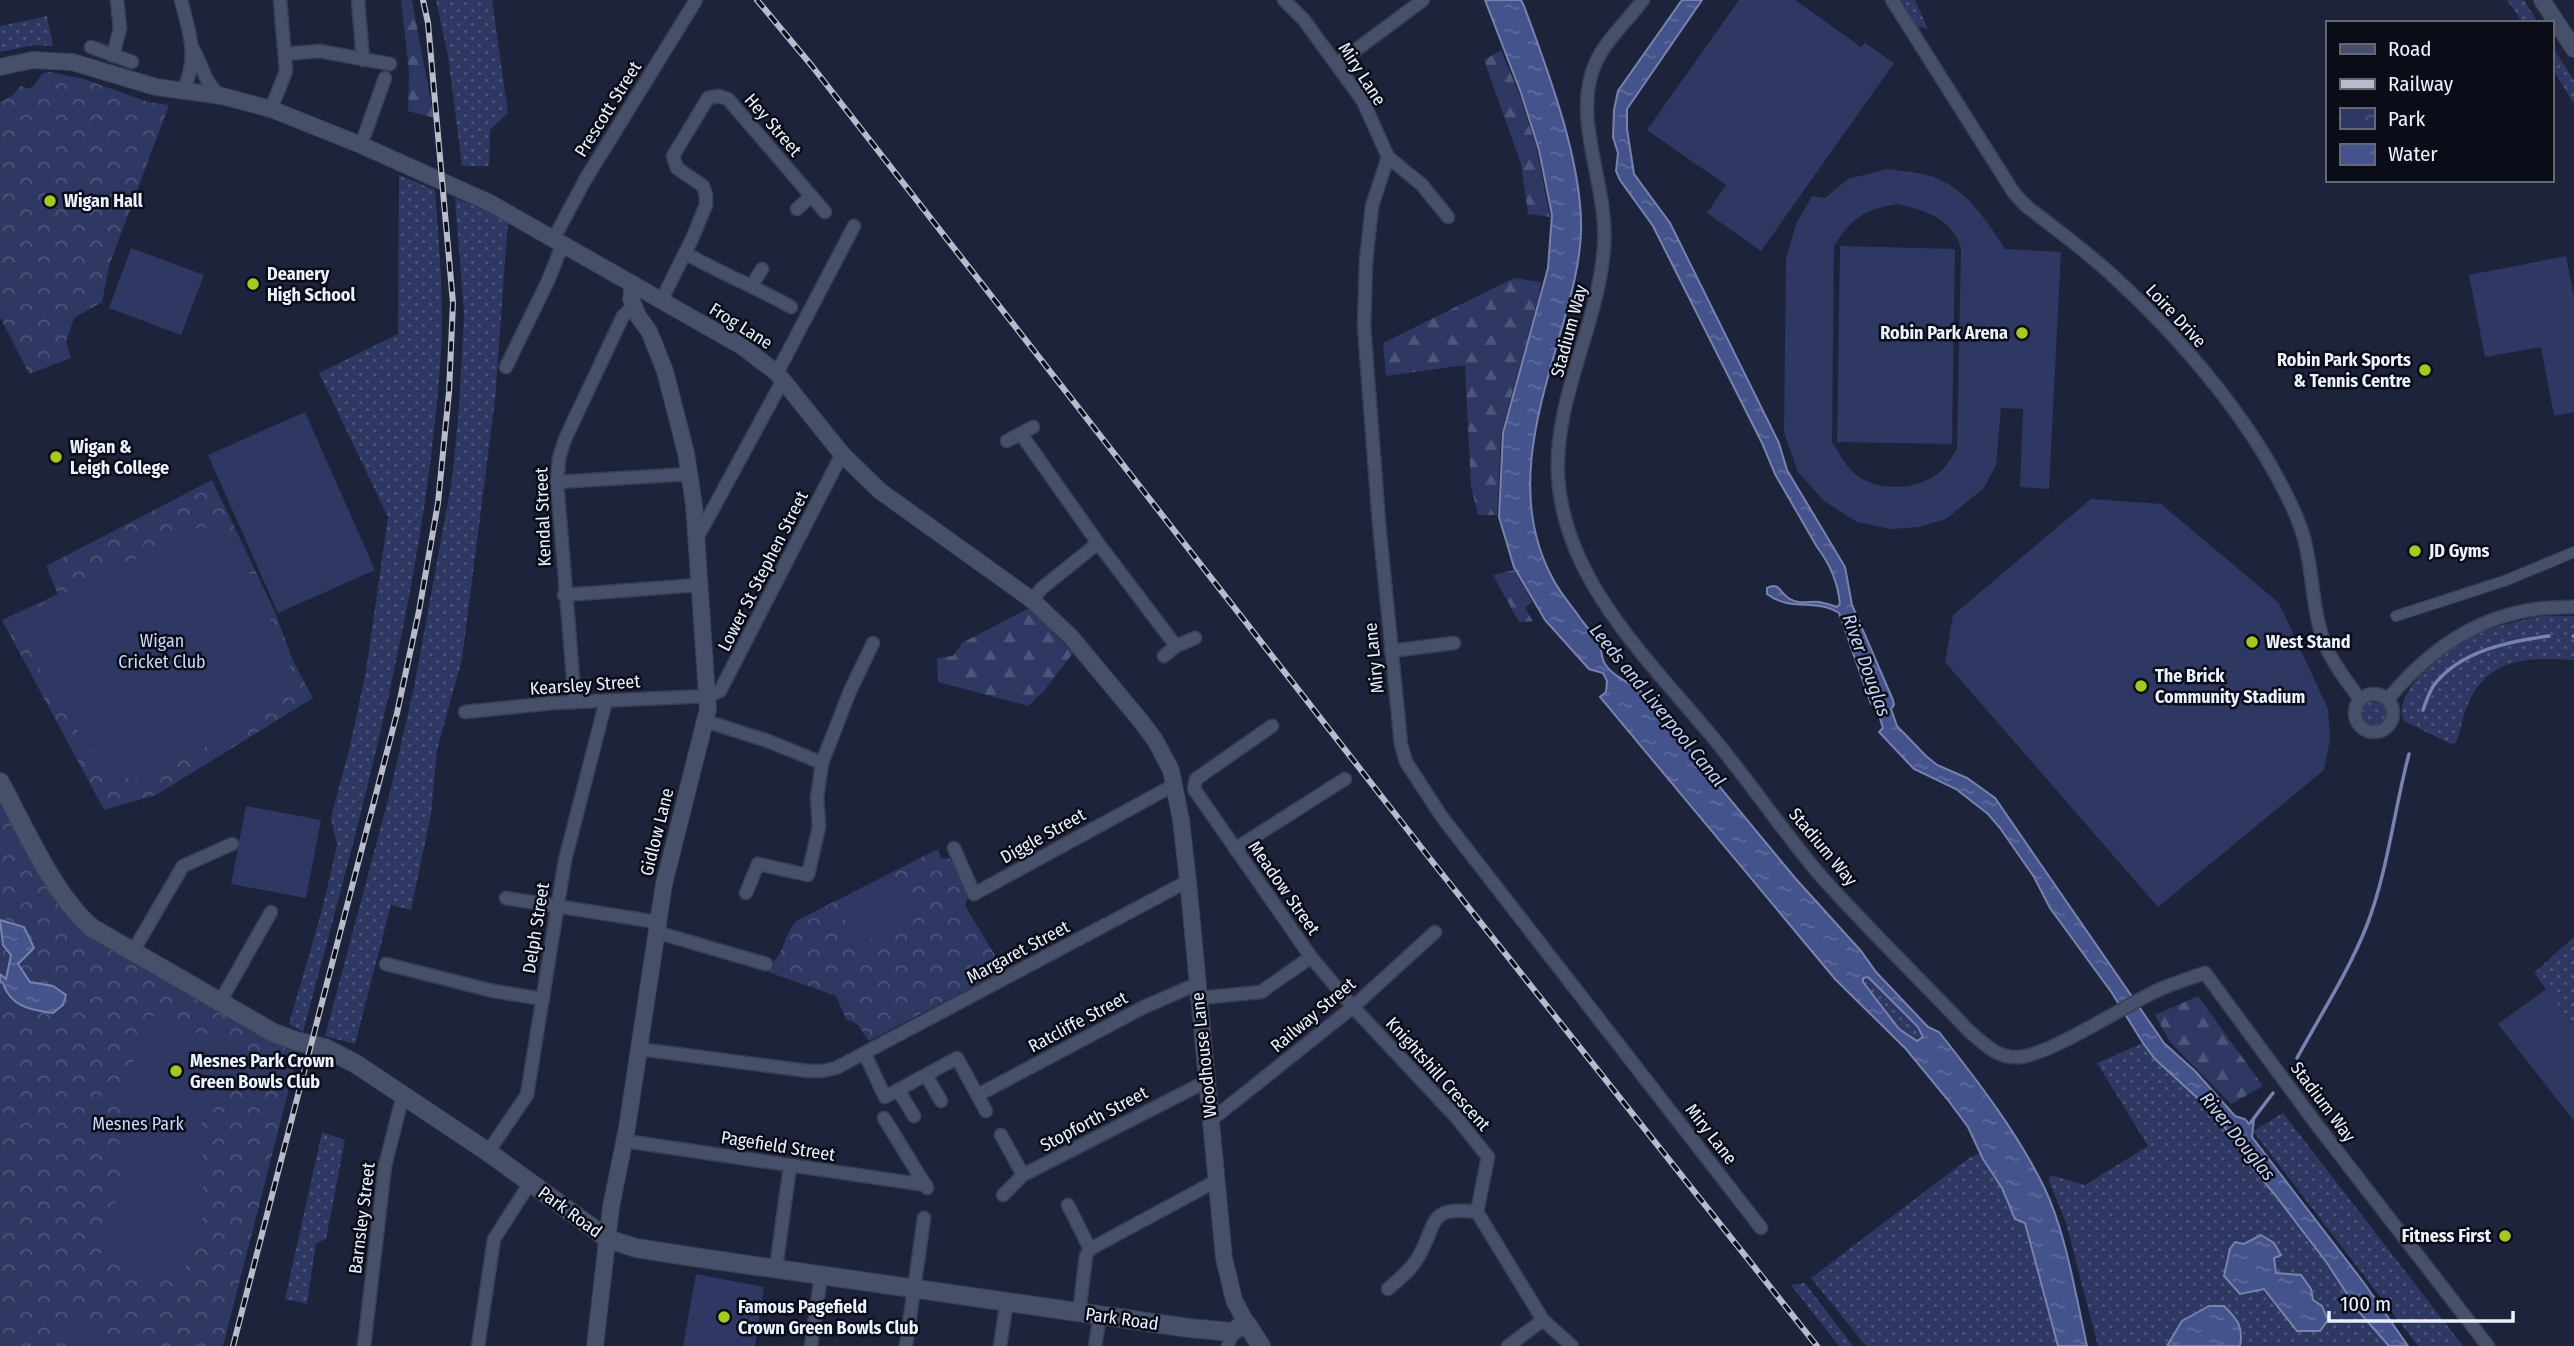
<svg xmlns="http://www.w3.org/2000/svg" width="2574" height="1346" viewBox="0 0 2574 1346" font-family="'Fira Sans Condensed',sans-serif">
	<defs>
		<pattern id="grass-dots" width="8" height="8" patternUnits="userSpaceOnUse" patternTransform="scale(1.75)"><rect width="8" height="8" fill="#2e3862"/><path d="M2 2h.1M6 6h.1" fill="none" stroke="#4c557a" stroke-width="1.8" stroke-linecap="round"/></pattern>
		<pattern id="forest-firs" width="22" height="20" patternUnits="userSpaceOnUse" patternTransform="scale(1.75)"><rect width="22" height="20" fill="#2e3862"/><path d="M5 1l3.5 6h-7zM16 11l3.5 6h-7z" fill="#4c557a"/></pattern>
		<pattern id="park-crowns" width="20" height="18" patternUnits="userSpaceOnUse" patternTransform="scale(1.75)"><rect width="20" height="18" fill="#2e3862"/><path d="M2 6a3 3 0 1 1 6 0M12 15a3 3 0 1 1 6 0" fill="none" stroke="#4c557a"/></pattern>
		<pattern id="water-ripples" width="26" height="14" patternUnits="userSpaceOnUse" patternTransform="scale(1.75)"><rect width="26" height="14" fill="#45538c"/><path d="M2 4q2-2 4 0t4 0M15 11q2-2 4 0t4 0" fill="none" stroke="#606c9d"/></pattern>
	</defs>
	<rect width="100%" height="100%" fill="#1d233b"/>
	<g fill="url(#grass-dots)" fill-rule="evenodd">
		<path d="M436,0H492L508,113L490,130L489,166H462L448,56Z"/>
		<path d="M1901,0H1915L1928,29L1917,27Z"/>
		<path d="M2507,0H2524L2538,23H2523Z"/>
		<path d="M47,16L53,46L34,45L0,52V26Z"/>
		<path d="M2551,44L2574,81V104L2551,66Z"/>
		<path d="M399,175L435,190C439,244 444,299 441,354C425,587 363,808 303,1032L289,1024L322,910L337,845L331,818L350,746L366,671L388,517L319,373L398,334Z"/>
		<path d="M455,198L508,220L495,400L462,659L437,750L431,814L411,910L391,905L355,1044L325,1036L390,792L414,687L452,480L459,409L464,314Z"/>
		<path d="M2540,616H2574V660C2527,657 2488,657 2467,706C2462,718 2461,731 2456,743L2451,744L2404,721C2391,691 2446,649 2471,637C2493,626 2516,622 2540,616Z"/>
		<circle cx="2374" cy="713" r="12"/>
		<path d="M2574,937V1026L2534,973Z"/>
		<path d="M1868,977L1918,1027L1923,1037L1917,1041L1899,1029L1863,982L1862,978Z"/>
		<path d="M2143,1043L2155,1059L2218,1117L2245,1159L2276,1196L2327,1263L2358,1311L2389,1346H2240L2243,1334L2224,1306C2192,1306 2182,1321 2167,1346H2098L2066,1223L2049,1181L2050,1175L2085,1185L2148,1146L2097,1063ZM2252,1238L2281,1255L2274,1258L2275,1274L2311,1289L2313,1300L2322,1307L2328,1320L2297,1331L2263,1289L2244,1244Z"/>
		<path d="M2283,1113L2463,1346H2418L2253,1131Z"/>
		<path d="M322,1132L345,1140L326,1239L316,1243L307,1304L285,1299Z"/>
		<path d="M1980,1153L2002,1188L2015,1219L2025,1223L2058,1346H1866L1811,1278L1969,1158Z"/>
		<path d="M1805,1283L1853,1346H1839L1791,1285Z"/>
	</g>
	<g fill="url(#forest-firs)">
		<path d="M401,0H412L434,118L408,111L409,72Z"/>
		<path d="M1501,50L1520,96L1537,150L1550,217L1528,214L1521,164L1484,60Z"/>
		<path d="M1514,278L1541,282L1539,295L1501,434L1497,515H1478L1471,486L1465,365L1386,376L1383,343Z"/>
		<path d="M1514,570L1532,602L1525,608L1533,621L1519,622L1493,575Z"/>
		<path d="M1029,608L1073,653L1043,692L1028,706L938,682L937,658L953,656L962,643Z"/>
		<path d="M2198,996L2263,1086L2231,1104L2170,1042L2155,1015Z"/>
	</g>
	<g fill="url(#park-crowns)">
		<path d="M50,72L84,79L148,102L169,105L109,266L102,302L74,318L66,342L71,358L29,374L0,317V102L13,95L20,86L31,89L43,73Z"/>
		<path d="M212,480L275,612L293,661L313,698L156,795L104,810L2,620L58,594L46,566Z"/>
		<path d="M0,802L48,888L92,935L210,1006L299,1050L223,1346H0Z"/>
		<path d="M938,849L941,858L953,859L969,894L965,906L1004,970L869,1041L858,1025L846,1019L836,996L768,972C770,964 776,960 780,953C786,940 787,933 796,921Z"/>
	</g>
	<g fill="#2e3862" fill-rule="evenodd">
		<path d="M1739,0H1795L1861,47L1865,43L1894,63L1761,251L1707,213L1726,185L1647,130Z"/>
		<path d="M1887,169C1901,171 1917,172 1931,176C1964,186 1988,222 2005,249L2061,252L2049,489L2020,487L2023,409L2001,408L1996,465L1984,488L1946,519L1919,527L1891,529L1857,522L1824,501L1798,472L1784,432L1786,258L1796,224L1812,196L1825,198L1848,179ZM1897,204C1924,210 1952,218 1961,248L1957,449C1952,456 1947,465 1941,471C1920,490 1882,492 1859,477C1847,469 1839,453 1832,442L1834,246C1854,216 1862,211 1897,204Z"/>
		<path d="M1840,246L1955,249L1952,444L1837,442Z"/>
		<path d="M131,248L204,275L181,335L109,308Z"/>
		<path d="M2566,256L2574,298V412L2554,416L2541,347L2485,357L2469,275Z"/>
		<path d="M305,412L375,570L278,613L208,455Z"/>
		<path d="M2091,499L2161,504L2279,603L2328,709L2330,739L2324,770L2158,907L1945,662L1953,615Z"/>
		<path d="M202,526L218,533L240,550L287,658L291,674L282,692L269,707L227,735L143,781C124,783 100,760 88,746L21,638C17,628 19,622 26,613Z"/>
		<path d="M246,806L321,820L306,898L231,884Z"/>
		<path d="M898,878L917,914L859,945L840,908Z"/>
		<path d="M2546,989L2574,1026V1121L2498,1024Z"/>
		<path d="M150,1015L230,1046L201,1124L204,1212L180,1285L100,1258L121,1182L122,1096Z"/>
		<path d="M696,1274L764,1287L755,1346H683Z"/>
		<path d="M76,1323L143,1346H69Z"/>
	</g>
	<g fill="url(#water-ripples)" stroke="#7782ae" stroke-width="2" fill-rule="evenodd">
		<path d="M1485,0H1521L1524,6C1548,71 1583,163 1581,232C1580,265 1570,299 1561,331C1538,411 1509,499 1553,579C1560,593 1571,605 1580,618C1586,626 1594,635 1599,644C1602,650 1601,658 1605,664C1613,676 1627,682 1639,689L1795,878L1861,951L1876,972L1928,1027L1939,1032C1977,1080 2017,1132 2044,1187C2066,1232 2076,1297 2087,1346H2058L2025,1223L2015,1219L2002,1188L1983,1159L1968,1127L1948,1100L1906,1049L1835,979L1600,697L1606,692L1607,681L1603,673L1589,669L1545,620L1514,567L1499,517L1503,433L1548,268L1552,215L1539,150L1521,93ZM1868,977L1918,1027L1923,1037L1917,1041L1899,1029L1863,982V978Z"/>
		<path d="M1682,0H1702L1627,109V129L1634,174L1670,223L1779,443L1787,470L1845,567L1852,605L1893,700L1894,705L1891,709L1897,726L1926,756L1937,765L1967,778L1995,798L2164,1043L2195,1071L2235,1116L2245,1119L2249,1124L2254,1119L2252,1137L2364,1283L2408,1346H2389L2358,1311L2327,1263L2276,1196L2245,1159L2218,1117L2155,1059L2143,1043L2112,993L2050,908L2034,877L2000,828L1988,814L1956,789L1914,769L1879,732L1883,728L1877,709L1871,704L1839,613C1817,598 1790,612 1767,594V588C1780,581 1780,594 1790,599C1800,605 1809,601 1819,602C1825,603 1831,605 1837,607L1840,604C1838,583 1830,564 1817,547L1775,474L1763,445L1653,226L1620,180L1616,171L1618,153L1613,137L1614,110L1618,91Z"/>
		<path d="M0,920L24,927L34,948L18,964L30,982L53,986L66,995L63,1005L53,1013C32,1010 10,1007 3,983L0,982V974L6,979L11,955L3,945Z"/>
		<path d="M2261,1235L2274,1243L2281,1255L2274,1258L2276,1273L2301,1275L2311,1289L2313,1300L2322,1306L2328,1320L2320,1331H2297L2264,1289L2240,1294L2224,1276L2230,1249L2235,1242L2244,1244Z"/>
		<path d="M2209,1306H2224C2237,1319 2244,1327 2240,1346H2167L2182,1321Z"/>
	</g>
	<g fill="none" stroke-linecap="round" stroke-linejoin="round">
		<g stroke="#7782ae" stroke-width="3.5">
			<path d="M2573,636H2574"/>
			<path d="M2423,710C2426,702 2429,692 2434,685C2460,651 2509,641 2549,636"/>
			<path d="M2297,1058C2321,1014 2349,971 2367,925C2388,870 2394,810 2409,754"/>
			<path d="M2251,1122L2273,1093"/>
		</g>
		<g stroke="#393e52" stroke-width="12">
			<path id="pedestrian" d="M2396,616L2507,580L2574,552"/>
		</g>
		<g stroke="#393e52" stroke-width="15">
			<g id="minor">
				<path d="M181,0C190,35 199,57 183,91"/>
				<path d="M358,0L363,60"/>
				<path d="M1284,0L1304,20L1363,101L1388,157L1372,206L1366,261L1364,326L1379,523L1401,744L1406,762L1442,817L1761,1228"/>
				<path d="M1643,0C1628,20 1606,40 1596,62C1570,118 1609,185 1604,246C1599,324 1554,397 1558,476C1564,582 1652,663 1715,740C1751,784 1783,831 1819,874C1867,928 1920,979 1969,1031C1984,1044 1998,1059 2020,1057C2050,1054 2120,1009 2150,994C2167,985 2187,979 2205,973L2317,1125L2488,1346"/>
				<path d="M1892,0L2014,193L2025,205C2054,228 2085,250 2112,275C2184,341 2259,428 2297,518C2315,560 2309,606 2326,647C2334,666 2349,683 2360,700"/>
				<path d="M91,47L132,62"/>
				<path d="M193,49C203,65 204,85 222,96"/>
				<path d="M285,54L319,51L390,64"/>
				<path d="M113,56L120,28L117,0"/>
				<path d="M1337,64L1423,0"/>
				<path d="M271,109L286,71L280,0"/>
				<path d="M361,145L385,78"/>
				<path d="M1388,157L1422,185L1448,217"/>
				<path d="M797,209L811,196"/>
				<path d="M554,238L585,180L696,0"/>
				<path d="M685,253C720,273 756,287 791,307"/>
				<path d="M752,285L762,269"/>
				<path d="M661,301L692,239L706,205V195L703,186L677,168L673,156L708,98L719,96L728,99L825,212"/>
				<path d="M506,367L548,281L563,243"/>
				<path d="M777,373L854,226"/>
				<path d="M1021,434L1098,543L1176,646"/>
				<path d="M1007,441L1033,427"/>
				<path d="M557,482L690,474"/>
				<path d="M696,540L783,380"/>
				<path d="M564,595L699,585"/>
				<path d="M1032,600L1042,588L1098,543"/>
				<path d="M1391,651L1454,643"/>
				<path d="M1164,656L1176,646L1195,638"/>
				<circle cx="2374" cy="713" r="19"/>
				<path d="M2388,699C2437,640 2495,605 2574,607"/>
				<path d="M575,702L557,482L559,458L565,439L623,316L634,306"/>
				<path d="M465,712L553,703L708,696L720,691L842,454"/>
				<path d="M705,721L768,741L822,763L817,798L819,827L808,875L758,864L746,893"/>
				<path d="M1272,726L1196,779L1194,789L1311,957L1353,1007L1456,1117L1488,1157L1477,1212L1543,1320L1572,1346"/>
				<path d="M822,763L850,691L873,643"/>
				<path d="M954,848L974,894L1174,785"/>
				<path d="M1235,849L1345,779"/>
				<path d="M506,898L657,922"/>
				<path d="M656,932L766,964"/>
				<path d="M132,953L183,866L232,844"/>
				<path d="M386,964L493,991L543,999"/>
				<path d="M1199,998L1261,992L1311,957"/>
				<path d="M220,1002L271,912"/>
				<path d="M639,1049L808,1071H822L836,1068L1188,881"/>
				<path d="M865,1054L885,1097L957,1058L986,1111"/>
				<path d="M926,1075L941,1101"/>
				<path d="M898,1090L914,1116"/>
				<path d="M978,1095L1144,1007L1197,984"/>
				<path d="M884,1118L927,1188"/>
				<path d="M1210,1121L1353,1007L1435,932"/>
				<path d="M1001,1135L1023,1175"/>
				<path d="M625,1141L926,1185"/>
				<path d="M488,1152L527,1095L565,860L606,701"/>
				<path d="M1003,1195L1023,1175L1207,1081"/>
				<path d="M1068,1205L1090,1249"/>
				<path d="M776,1268L790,1166"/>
				<path d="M1388,1289C1399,1279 1412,1269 1419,1256C1438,1221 1428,1206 1477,1212"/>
				<path d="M1079,1313L1086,1256L1090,1249L1216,1181"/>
				<path d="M364,1346L385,1166L403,1095"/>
				<path d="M478,1346L494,1239L530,1183"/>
				<path d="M811,1346L821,1276"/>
				<path d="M906,1346L924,1218"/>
				<path d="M1000,1346L1007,1301"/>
				<path d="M1095,1346L1100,1316"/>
				<path d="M1228,1346L1232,1332"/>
				<path d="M1508,1346L1543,1320"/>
			</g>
		</g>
		<g stroke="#393e52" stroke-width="18">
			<g id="tertiary">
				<path d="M2542,0L2574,49"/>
				<path d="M0,67L33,60L72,62L156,87L222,96L271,109L361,145L490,203L743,347L777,373L842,454L880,491L1032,600L1071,637L1140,720L1155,740L1171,770L1181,820L1188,881L1224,1258L1234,1300L1246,1323"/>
				<path d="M595,1346L611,1207L627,1128L664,884L708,709L694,505L686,453L665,371L649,331L638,316L631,299L633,284"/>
			</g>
		</g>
		<g stroke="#393e52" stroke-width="20">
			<path id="secondary" d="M0,782C24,826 54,896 92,928L274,1033L296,1041L325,1048L356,1064L488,1152L608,1239L636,1248L687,1256L1189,1328L1232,1332L1246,1323L1261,1346"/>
		</g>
		<use href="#pedestrian" stroke="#47506b" stroke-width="10"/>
		<use href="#minor" stroke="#47506b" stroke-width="12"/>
		<use href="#tertiary" stroke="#47506b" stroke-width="16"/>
		<use href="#secondary" stroke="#47506b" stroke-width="18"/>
		<g stroke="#b7bccc" stroke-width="6">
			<g id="rail">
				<path d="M757,0L812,66L1435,865L1817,1346"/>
				<path d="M233,1346L397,713L419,611L438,503L449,392L453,303L428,23L423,0"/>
			</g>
		</g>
		<use href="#rail" stroke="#0a0d18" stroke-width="3.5" stroke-dasharray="10" stroke-linecap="butt"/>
	</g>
	<g fill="#a7c81f" stroke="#0a0d18" stroke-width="2.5">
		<circle cx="50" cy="201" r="7"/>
		<circle cx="253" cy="284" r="7"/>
		<circle cx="2022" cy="333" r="7"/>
		<circle cx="2425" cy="370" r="7"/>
		<circle cx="56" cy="457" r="7"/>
		<circle cx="2415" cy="551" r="7"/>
		<circle cx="2252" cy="642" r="7"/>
		<circle cx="2141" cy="686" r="7"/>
		<circle cx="176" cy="1071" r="7"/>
		<circle cx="2505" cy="1236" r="7"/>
		<circle cx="724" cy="1317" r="7"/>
	</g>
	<g text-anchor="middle" stroke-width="5" stroke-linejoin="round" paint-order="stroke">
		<g font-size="18" fill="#ecf1fe" stroke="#0a0d18">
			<text transform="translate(1362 74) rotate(57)" y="6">Miry Lane</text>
			<text transform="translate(608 109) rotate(-58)" y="6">Prescott Street</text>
			<text transform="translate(773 125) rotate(49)" y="6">Hey Street</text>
			<text transform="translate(2176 316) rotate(47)" y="6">Loire Drive</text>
			<text transform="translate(741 326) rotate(32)" y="6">Frog Lane</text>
			<text transform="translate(1569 331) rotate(-75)" y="6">Stadium Way</text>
			<text transform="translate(543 517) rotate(-92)" y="6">Kendal Street</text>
			<text transform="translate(763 571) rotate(-63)" y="6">Lower St Stephen Street</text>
			<text transform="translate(1374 658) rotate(-96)" y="6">Miry Lane</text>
			<text transform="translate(585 685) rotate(-4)" y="6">Kearsley Street</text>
			<text transform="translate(657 832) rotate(-76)" y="6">Gidlow Lane</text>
			<text transform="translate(1043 836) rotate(-29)" y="6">Diggle Street</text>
			<text transform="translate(1823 847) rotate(50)" y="6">Stadium Way</text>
			<text transform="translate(1284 888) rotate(55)" y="6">Meadow Street</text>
			<text transform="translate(536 928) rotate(-81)" y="6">Delph Street</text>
			<text transform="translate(1018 952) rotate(-28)" y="6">Margaret Street</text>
			<text transform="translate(1313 1015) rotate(-40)" y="6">Railway Street</text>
			<text transform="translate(1078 1022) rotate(-28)" y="6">Ratcliffe Street</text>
			<text transform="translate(1204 1055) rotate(-96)" y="6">Woodhouse Lane</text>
			<text transform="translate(1438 1074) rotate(48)" y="6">Knightshill Crescent</text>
			<text transform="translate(2323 1102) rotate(53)" y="6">Stadium Way</text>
			<text transform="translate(1094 1119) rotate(-28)" y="6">Stopforth Street</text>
			<text transform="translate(1711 1134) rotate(52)" y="6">Miry Lane</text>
			<text transform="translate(778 1146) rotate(9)" y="6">Pagefield Street</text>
			<text transform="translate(570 1212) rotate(36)" y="6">Park Road</text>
			<text transform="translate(362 1218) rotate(-83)" y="6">Barnsley Street</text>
			<text transform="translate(1122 1319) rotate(8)" y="6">Park Road</text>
		</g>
		<g font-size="18" font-weight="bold" fill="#ecf1fe" stroke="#0a0d18" text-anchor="start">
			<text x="64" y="207">Wigan Hall</text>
			<text x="267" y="280">Deanery<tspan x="267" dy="21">High School</tspan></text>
			<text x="2008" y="339" text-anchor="end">Robin Park Arena</text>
			<text x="2411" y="366" text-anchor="end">Robin Park Sports<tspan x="2411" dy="21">&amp; Tennis Centre</tspan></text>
			<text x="70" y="453">Wigan &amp;<tspan x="70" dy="21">Leigh College</tspan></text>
			<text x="2429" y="557">JD Gyms</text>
			<text x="2266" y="648">West Stand</text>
			<text x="2155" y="682">The Brick<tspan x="2155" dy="21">Community Stadium</tspan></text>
			<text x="190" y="1067">Mesnes Park Crown<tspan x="190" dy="21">Green Bowls Club</tspan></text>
			<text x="2491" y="1242" text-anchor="end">Fitness First</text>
			<text x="738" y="1313">Famous Pagefield<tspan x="738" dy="21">Crown Green Bowls Club</tspan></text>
		</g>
		<g font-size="18" fill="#cbd6f9" stroke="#0a0d18">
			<text x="162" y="647">Wigan<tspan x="162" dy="21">Cricket Club</tspan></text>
			<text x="138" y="1130">Mesnes Park</text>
		</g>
		<g font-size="19" font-style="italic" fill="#c6d1f4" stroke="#0a0d18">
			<text transform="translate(1867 665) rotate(70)" y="7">River Douglas</text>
			<text transform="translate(1658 705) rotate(51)" y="7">Leeds and Liverpool Canal</text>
			<text transform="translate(2238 1136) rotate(51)" y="7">River Douglas</text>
		</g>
	</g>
	<rect x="2326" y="21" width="228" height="161" fill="#0a0d18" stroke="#646874" stroke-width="2"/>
	<rect x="2340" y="44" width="35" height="10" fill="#47506b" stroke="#646874" stroke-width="2"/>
	<text x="2388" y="56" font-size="21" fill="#ecf1fe">Road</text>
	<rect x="2340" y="79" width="35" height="10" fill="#b7bccc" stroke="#646874" stroke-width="2"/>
	<text x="2388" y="91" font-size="21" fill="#ecf1fe">Railway</text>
	<rect x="2340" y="108" width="35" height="21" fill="url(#park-crowns)" stroke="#646874" stroke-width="2"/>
	<text x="2388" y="126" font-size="21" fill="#ecf1fe">Park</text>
	<rect x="2340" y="144" width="35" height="21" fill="url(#water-ripples)" stroke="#646874" stroke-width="2"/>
	<text x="2388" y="161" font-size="21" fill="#ecf1fe">Water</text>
	<path d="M2329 1311v10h184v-10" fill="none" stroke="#ecf1fe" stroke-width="3.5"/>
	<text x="2340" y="1311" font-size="21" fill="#ecf1fe" stroke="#0a0d18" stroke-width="5" paint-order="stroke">100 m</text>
</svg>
